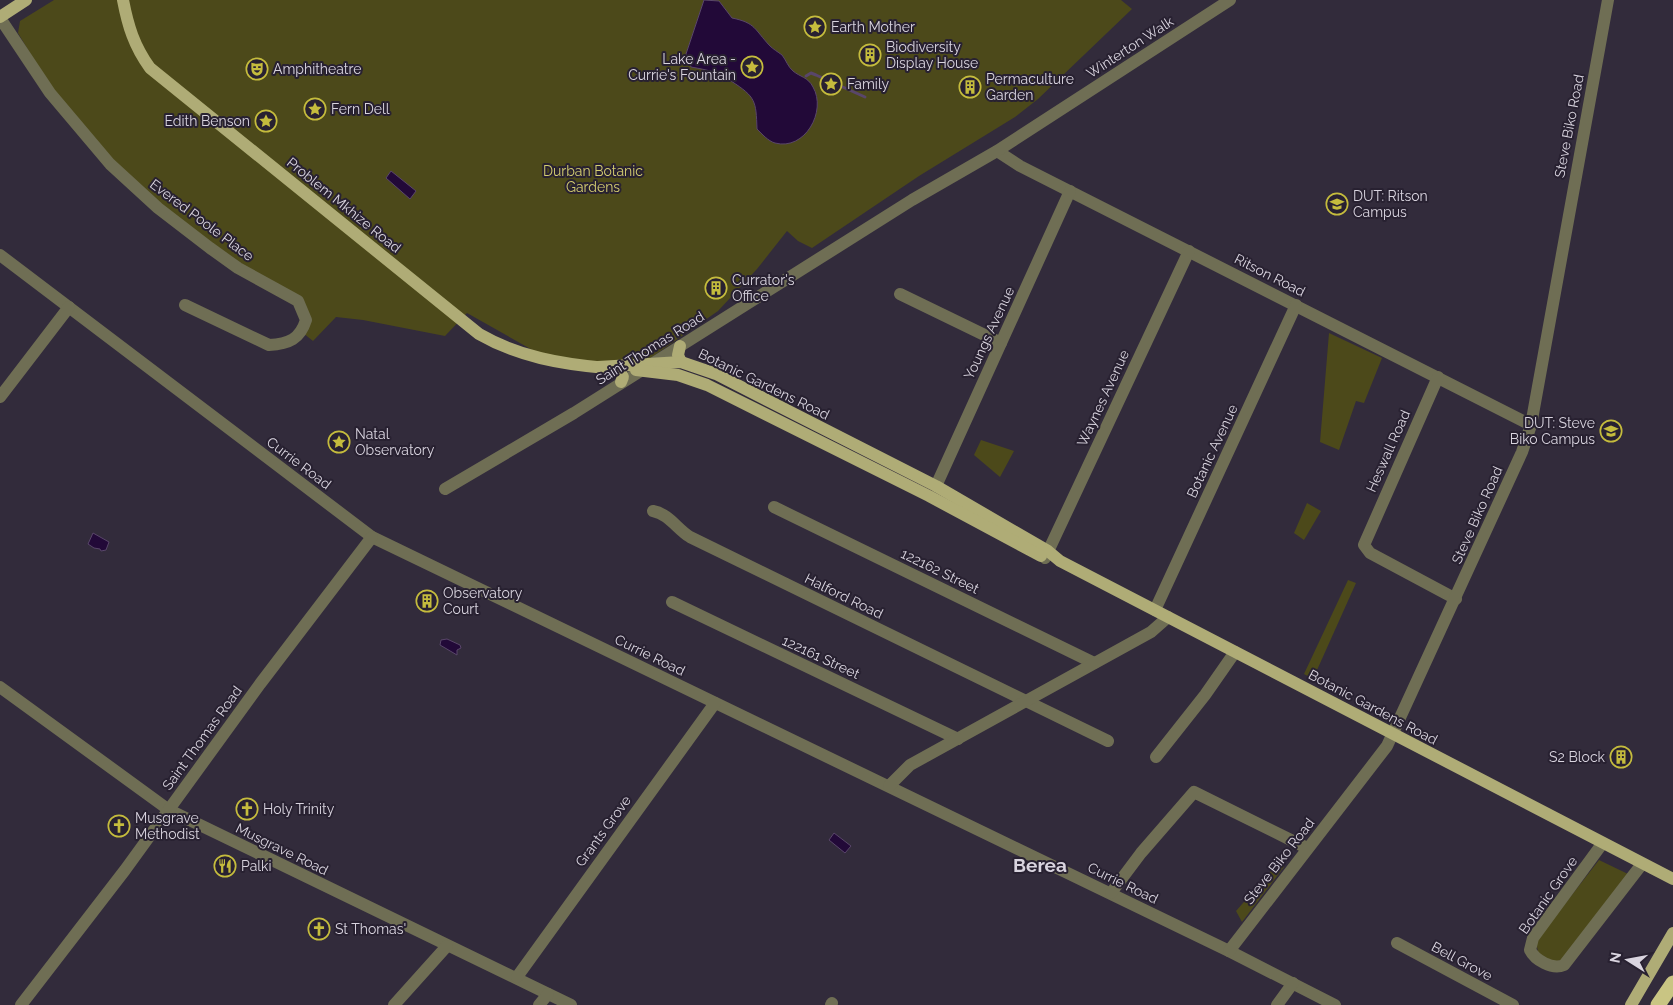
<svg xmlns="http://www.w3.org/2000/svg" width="1673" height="1005" viewBox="0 0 1673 1005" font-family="Raleway,sans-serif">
	<rect width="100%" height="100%" fill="#322b3b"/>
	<g fill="#4c491a">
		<path d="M54,0H1121L1132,9L1038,99L1015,117L919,176L812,248L798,241L787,231L757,269L718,311L639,366L543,356L467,313L445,336L363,320L336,317L313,341L303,333L308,318L269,283L147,197L59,102L18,33L20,21Z"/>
		<path d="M1329,333L1382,358L1364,403L1356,401L1339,450L1320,442Z"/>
		<path d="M981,440L1014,451L1000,477L974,455Z"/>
		<path d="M1307,503L1321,511L1304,540L1294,533Z"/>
		<path d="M1348,580L1356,583L1313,679L1304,674Z"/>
		<path d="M1284,856V867L1242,922L1236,911Z"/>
		<path d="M1599,860L1628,874L1563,960C1552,963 1546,959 1538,952L1536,941Z"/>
	</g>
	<g fill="#220938" stroke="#59466a">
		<path d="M704,0L719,1L732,18C756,23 754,29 770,46C773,49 778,52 782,55C786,60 788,67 793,71C800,77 808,77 813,87C827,111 805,151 775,143C768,141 762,134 757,129C756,101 756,97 731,81C718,72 708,70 691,67L686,54Z"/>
		<path d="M391,171L416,191L410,199L386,178Z"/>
		<path d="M93,533L109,542L106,550L101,551L100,549L94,548L88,544Z"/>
		<path d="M447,639L460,645L461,648L457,650V655L440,645L441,640Z"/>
		<path d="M834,833L851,846L845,853L829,840Z"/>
	</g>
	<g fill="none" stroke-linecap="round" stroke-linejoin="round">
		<path stroke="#59466a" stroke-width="3" d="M806,76L811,73L816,75L865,97"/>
		<g stroke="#6f6e54" stroke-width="12">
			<path d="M0,18L50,93L110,164L158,208L210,248L238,268L298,301L306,320C300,339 289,344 269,345L185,305"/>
			<path d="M997,151L1020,166L1531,425"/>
			<path d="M0,255L372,537L1229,951L1335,1005"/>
			<path d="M900,294L1001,343"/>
			<path d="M1438,377L1364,545L1370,553L1456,599"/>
			<path d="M0,397L69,307"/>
			<path d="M936,486L1070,191"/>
			<path d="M445,489L574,413L912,200L997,151L1230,0"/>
			<path d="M774,507L1094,663"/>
			<path d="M653,511C669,514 677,529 690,537L1108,741"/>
			<path d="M1045,558L1189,251"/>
			<path d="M672,602L958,739"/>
			<path d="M1155,610L1296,305"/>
			<path d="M0,687L169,810L571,1005"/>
			<path d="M1156,757L1205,695L1235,652"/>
			<path d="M889,786L910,765L1151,632L1168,617"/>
			<path d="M1602,844L1533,938L1530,950C1535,960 1552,970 1564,965L1642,864"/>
			<path d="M1111,893L1141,853L1194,792L1307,848"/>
			<path d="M1397,943L1513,1005"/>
			<path d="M1229,951L1387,746L1522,452L1531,425L1608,0"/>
			<path d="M517,977L715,703"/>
			<path d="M21,1005L125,870L260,684L372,537"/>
			<path d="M394,1005L447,946"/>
			<path d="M539,1005L548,994"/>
			<path d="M831,1005L832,1003"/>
			<path d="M1277,1005L1293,983"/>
		</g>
		<g stroke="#afac76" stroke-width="12">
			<path d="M123,0C128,26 134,46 150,68L479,334C519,357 561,364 606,368"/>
			<path d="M0,17L26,0"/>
			<path d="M680,346L678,355L681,362"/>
			<path d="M598,367L681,362L716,374L936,486L1048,551L1060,561L1673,879"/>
			<path d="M618,369L623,377L621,382"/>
			<path d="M636,370L678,375L707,385L929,496L1041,556"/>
			<path d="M1631,1005L1673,933"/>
		</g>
		<path stroke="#c9c583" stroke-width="15" d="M1658,1005L1673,983"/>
	</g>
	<defs>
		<g id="sight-ring" transform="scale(1.125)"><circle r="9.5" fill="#282131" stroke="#c5bc3d" stroke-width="1.5"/><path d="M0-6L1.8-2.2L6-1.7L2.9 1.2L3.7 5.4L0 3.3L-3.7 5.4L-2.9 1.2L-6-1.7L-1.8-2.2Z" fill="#c5bc3d"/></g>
		<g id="building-ring" transform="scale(1.125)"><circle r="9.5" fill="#282131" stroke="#c5bc3d" stroke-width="1.5"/><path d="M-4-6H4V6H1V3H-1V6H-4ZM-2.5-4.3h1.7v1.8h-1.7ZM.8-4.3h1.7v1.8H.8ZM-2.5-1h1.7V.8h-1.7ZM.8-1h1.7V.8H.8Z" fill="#c5bc3d"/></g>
		<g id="theatre-ring" transform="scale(1.125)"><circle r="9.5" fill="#282131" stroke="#c5bc3d" stroke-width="1.5"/><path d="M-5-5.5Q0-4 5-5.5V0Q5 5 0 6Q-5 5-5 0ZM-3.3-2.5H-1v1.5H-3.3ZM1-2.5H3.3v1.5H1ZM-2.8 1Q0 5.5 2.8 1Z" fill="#c5bc3d"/></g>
		<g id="university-ring" transform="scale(1.125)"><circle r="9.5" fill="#282131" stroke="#c5bc3d" stroke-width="1.5"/><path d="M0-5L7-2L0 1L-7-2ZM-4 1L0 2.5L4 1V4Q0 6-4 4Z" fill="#c5bc3d"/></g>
		<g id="church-ring" transform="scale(1.125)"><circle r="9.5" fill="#282131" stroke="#c5bc3d" stroke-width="1.5"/><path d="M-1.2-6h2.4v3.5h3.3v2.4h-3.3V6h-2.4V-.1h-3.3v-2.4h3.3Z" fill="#c5bc3d"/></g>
		<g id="restaurant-ring" transform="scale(1.125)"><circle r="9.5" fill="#282131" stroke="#c5bc3d" stroke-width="1.5"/><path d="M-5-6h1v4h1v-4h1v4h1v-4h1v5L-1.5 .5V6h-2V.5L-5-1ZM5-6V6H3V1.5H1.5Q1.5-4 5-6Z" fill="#c5bc3d"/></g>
	</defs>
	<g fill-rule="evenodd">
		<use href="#sight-ring" x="815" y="27"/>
		<use href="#building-ring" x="870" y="55"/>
		<use href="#sight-ring" x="752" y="67"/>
		<use href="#theatre-ring" x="257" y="69"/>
		<use href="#sight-ring" x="831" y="84"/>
		<use href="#building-ring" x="970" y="87"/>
		<use href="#sight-ring" x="315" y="109"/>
		<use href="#sight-ring" x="266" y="121"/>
		<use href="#university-ring" x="1337" y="204"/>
		<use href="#building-ring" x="716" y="288"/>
		<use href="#university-ring" x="1611" y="431"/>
		<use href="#sight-ring" x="339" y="442"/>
		<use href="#building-ring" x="427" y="601"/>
		<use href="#building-ring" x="1621" y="757"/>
		<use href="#church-ring" x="247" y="809"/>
		<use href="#church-ring" x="119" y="826"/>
		<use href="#restaurant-ring" x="225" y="866"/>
		<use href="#church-ring" x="319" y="929"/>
	</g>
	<g text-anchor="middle" stroke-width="4" stroke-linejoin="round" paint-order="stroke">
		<g font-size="14" fill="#d9d4df" stroke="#282131" text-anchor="start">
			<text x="831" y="32">Earth Mother</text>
			<text x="886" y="52">Biodiversity<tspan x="886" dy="16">Display House</tspan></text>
			<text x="736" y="64" text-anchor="end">Lake Area -<tspan x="736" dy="16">Currie's Fountain</tspan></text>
			<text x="273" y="74">Amphitheatre</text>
			<text x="986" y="84">Permaculture<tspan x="986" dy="16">Garden</tspan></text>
			<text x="847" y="89">Family</text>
			<text x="331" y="114">Fern Dell</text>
			<text x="250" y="126" text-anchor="end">Edith Benson</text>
			<text x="1353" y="201">DUT: Ritson<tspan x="1353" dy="16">Campus</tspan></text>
			<text x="732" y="285">Currator's<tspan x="732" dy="16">Office</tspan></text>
			<text x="1595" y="428" text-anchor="end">DUT: Steve<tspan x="1595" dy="16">Biko Campus</tspan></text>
			<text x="355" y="439">Natal<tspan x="355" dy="16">Observatory</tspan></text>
			<text x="443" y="598">Observatory<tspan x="443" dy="16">Court</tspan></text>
			<text x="1605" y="762" text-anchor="end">S2 Block</text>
			<text x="263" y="814">Holy Trinity</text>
			<text x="135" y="823">Musgrave<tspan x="135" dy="16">Methodist</tspan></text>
			<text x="241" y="871">Palki</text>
			<text x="335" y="934">St Thomas'</text>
		</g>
		<g font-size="14" fill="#d9d4df" stroke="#282131">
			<text transform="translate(1130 47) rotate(-33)" y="5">Winterton Walk</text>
			<text transform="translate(1569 126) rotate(-79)" y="5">Steve Biko Road</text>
			<text transform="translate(344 205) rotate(39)" y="5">Problem Mkhize Road</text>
			<text transform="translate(202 220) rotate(37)" y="5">Evered Poole Place</text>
			<text transform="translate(1270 275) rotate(27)" y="5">Ritson Road</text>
			<text transform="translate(989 333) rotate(-65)" y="5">Youngs Avenue</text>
			<text transform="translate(650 348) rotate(-32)" y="5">Saint Thomas Road</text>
			<text transform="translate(764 384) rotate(26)" y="5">Botanic Gardens Road</text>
			<text transform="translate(1103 398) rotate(-65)" y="5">Waynes Avenue</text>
			<text transform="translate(1212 451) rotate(-65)" y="5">Botanic Avenue</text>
			<text transform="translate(1388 451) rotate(-66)" y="5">Heswall Road</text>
			<text transform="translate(299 463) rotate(37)" y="5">Currie Road</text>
			<text transform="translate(1477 515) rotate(-66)" y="5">Steve Biko Road</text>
			<text transform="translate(940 571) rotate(26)" y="5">122162 Street</text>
			<text transform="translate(844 596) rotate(26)" y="5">Halford Road</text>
			<text transform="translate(650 655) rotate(26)" y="5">Currie Road</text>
			<text transform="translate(821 657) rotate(25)" y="5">122161 Street</text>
			<text transform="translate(1373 707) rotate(28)" y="5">Botanic Gardens Road</text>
			<text transform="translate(202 738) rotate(-54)" y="5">Saint Thomas Road</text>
			<text transform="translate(603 831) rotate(-54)" y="5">Grants Grove</text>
			<text transform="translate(282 849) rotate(26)" y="5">Musgrave Road</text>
			<text transform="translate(1279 861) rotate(-52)" y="5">Steve Biko Road</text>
			<text transform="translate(1123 883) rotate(26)" y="5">Currie Road</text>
			<text transform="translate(1548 895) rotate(-55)" y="5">Botanic Grove</text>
			<text transform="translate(1462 961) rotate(28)" y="5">Bell Grove</text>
		</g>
		<g font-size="14" fill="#d4cd70" stroke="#282131">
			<text x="593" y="176">Durban Botanic<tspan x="593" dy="16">Gardens</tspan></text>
		</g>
		<g font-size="19" font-weight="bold" fill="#d9d4df" stroke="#282131">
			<text x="1040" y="872">Berea</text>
		</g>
	</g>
	<g transform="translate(1628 960) rotate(281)" stroke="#282131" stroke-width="4" paint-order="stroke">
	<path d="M0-4L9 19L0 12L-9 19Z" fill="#d9d4df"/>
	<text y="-8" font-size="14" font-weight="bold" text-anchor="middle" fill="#d9d4df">N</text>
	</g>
</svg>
